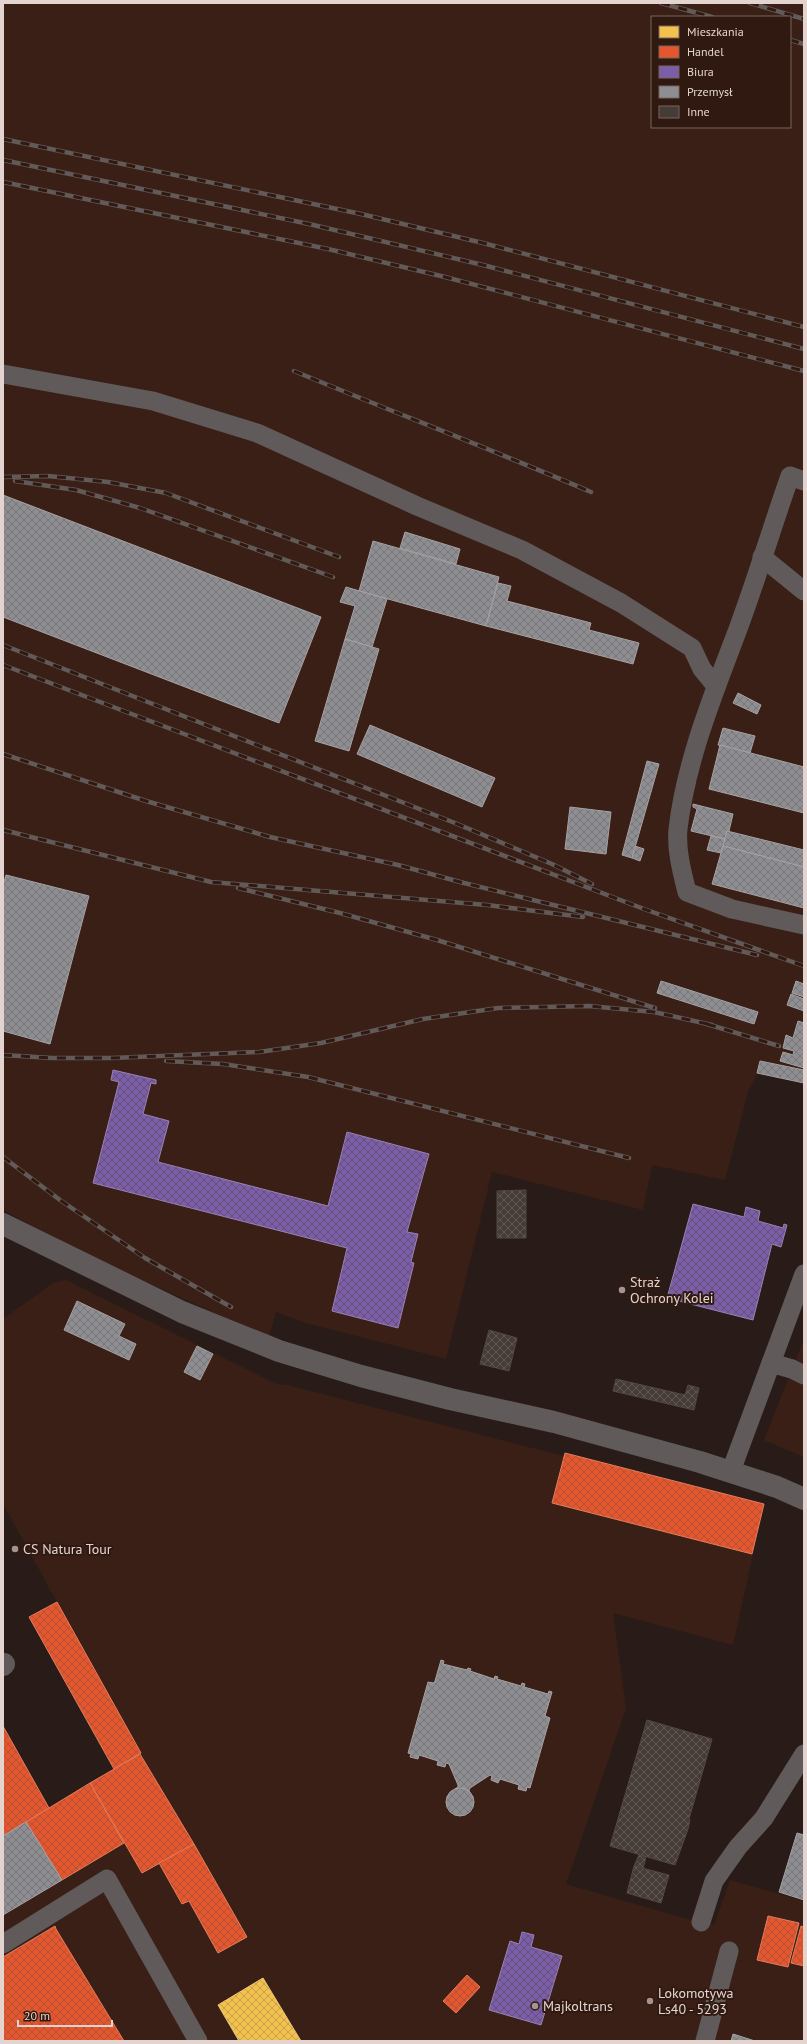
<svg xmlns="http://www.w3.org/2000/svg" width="807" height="2044" viewBox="0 0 807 2044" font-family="'PT Sans',sans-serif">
	<defs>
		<pattern id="homes-cross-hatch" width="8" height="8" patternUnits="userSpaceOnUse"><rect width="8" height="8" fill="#f2c14e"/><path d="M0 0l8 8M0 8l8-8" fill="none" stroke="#c6a14a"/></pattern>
		<pattern id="shops-cross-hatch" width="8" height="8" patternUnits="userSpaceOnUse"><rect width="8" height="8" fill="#e4572e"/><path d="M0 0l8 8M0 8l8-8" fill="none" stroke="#b45033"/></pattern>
		<pattern id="offices-cross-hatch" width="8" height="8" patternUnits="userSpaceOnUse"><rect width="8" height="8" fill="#7b5ea7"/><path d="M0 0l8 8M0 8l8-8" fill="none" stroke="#625078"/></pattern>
		<pattern id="industry-cross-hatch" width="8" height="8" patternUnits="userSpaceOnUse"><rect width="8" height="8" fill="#8d8d92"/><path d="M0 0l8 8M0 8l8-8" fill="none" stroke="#777679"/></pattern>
		<pattern id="building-cross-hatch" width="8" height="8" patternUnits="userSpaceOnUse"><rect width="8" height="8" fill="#463c37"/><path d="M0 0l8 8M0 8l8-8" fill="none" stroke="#615753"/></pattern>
	</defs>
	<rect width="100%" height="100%" fill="#291c18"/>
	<g fill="#391f15" fill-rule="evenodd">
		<path d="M3,3H804V1083L757,1074L748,1092L725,1180L652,1165L643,1210L492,1172L446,1359L306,1323L276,1312L269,1337L101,1262L3,1210ZM652,17H790V127H652Z"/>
		<path d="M66,1280L276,1384L287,1385L564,1456L565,1453L764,1504L733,1645L613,1613L626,1708L566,1884L687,1919L714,1925L730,1880L804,1901V2041H3V1836L140,1753L3,1504V1319L53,1283Z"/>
		<path d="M804,1339V1457L764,1440Z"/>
	</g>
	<path fill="url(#homes-cross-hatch)" stroke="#eec775" d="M263,1978L301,2041H239L218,2005Z"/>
	<g fill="url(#shops-cross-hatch)" stroke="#e47c5e">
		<path d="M565,1453L764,1504L752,1554L552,1503Z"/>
		<path d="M57,1602L141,1753L114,1769L29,1617Z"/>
		<path d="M3,1726L49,1808L3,1836Z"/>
		<path d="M140,1754L194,1844L142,1873L90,1783Z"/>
		<path d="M90,1783L124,1843L62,1880L26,1822Z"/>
		<path d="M194,1844L247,1937L218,1953L189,1901L182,1904L159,1863Z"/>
		<path d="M768,1916L799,1923L788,1967L757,1960Z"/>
		<path d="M55,1926L56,1929L124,2041H3V1957Z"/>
		<path d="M801,1926L804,1927V1966L791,1963Z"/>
		<path d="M467,1975L480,1987L456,2013L443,2001Z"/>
	</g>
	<g fill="url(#offices-cross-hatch)" stroke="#9a81b3">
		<path d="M113,1070L156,1080V1084L151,1083L143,1114L169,1121L158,1162L328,1206L347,1132L429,1154L407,1232L418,1234L411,1262L414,1263L398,1328L332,1311L347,1248L93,1183L119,1082L111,1080Z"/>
		<path d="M693,1204L744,1217L746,1207L760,1211L758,1221L783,1228L784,1224L787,1225L781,1247L772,1244L753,1320L667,1298Z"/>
		<path d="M522,1932L534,1935L531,1947L562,1956L541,2025L489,2010L510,1941L519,1944Z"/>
	</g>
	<g fill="url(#industry-cross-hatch)" stroke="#a7a2a4">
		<path d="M3,495L321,617L279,723L3,617Z"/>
		<path d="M405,532L460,549L456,564L400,548Z"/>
		<path d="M373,541L499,577L486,626L359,591Z"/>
		<path d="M498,583L511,586L507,601L591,623L589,630L639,643L633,664L486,626Z"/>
		<path d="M346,587L387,599L372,647L345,639L355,606L340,602Z"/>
		<path d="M345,639L379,649L349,751L315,741Z"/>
		<path d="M738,693L761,705L757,714L733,703Z"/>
		<path d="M370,725L495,778L482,807L357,754Z"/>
		<path d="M723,728L755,736L750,753L718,745Z"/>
		<path d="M720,745L804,767V813L709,789Z"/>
		<path d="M647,761L659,764L632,858L622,855Z"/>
		<path d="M693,804L733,814L729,831H727L725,839L691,831L697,809L693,807Z"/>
		<path d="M570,807L611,812L606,854L565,849Z"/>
		<path d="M727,831L804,850V867L723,846Z"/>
		<path d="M711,836L725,839L721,853L707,850Z"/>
		<path d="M635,846L644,849L640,861L632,858Z"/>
		<path d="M723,846L804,867V908L712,884Z"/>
		<path d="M6,875L89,896L50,1044L3,1031V885Z"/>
		<path d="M661,981L758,1012L754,1024L657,993Z"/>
		<path d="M796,981L804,984V997L792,993Z"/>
		<path d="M791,994L804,999V1011L787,1005Z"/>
		<path d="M798,1021L804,1023V1068L780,1061L783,1052L793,1055L794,1051L783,1048L786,1035L793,1038Z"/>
		<path d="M760,1061L804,1070V1083L757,1073Z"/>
		<path d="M77,1301L125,1324L119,1336L136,1344L129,1360L64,1330Z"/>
		<path d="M197,1346L213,1354L200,1380L184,1372Z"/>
		<path d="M441,1660L444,1661L443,1664L467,1670L468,1668L471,1669L470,1671L494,1679L495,1676L498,1677L497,1679L521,1686L522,1683L525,1684L524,1687L548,1694L549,1691L552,1692L545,1716L550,1718L530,1788L527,1787L526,1791L518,1789L519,1785L500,1779L498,1783L491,1780L492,1776L490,1775L470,1788L469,1790L470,1794L464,1789H455L458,1787V1785L449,1764L446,1763L445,1767L437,1765L438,1761L419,1755L418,1759L410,1757L411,1754L408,1753L428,1682L434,1683L435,1681Z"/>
		<circle cx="460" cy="1802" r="14"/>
		<path d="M26,1822L62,1880L3,1915V1836Z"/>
		<path d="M797,1833L804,1835V1900L779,1892Z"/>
		<path d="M733,2034L755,2041H731Z"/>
	</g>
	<g fill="url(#building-cross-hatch)" stroke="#534943">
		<path d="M526,1190V1238H497V1191Z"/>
		<path d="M489,1330L517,1338L509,1371L480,1364Z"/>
		<path d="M616,1379L685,1395L688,1385L699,1388L694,1410L613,1391Z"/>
		<path d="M647,1720L712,1739L689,1819L690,1820L688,1829L675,1865L610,1846Z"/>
		<path d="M639,1855L646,1857L643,1869L634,1866Z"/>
		<path d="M634,1866L669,1875L661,1903L627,1893Z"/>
	</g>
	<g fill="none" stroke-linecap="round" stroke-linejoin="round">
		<g stroke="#605b5a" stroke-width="19">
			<path d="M3,374L153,401L257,433L417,506L522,550L621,603L692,648L702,669L716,686"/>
			<path d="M804,481L790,476C772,527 757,578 738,629C714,693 686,760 678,829C676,850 682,872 687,892L732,909L804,925"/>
			<path d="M762,557L804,591"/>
			<path d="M771,1363L792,1369L804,1375"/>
			<path d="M731,1471L804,1274"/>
			<path d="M701,1922L714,1881L738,1847L764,1818L804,1754"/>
			<path d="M3,1944L107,1879L198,2041"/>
			<path d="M705,2041L729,1951"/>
		</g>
		<g stroke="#605b5a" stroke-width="22">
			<path d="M3,1224L182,1312L279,1351L361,1376L450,1399L554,1422L700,1462L777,1487L804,1499"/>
			<path d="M3,1665L4,1664"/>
		</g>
		<g stroke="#615a59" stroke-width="4.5">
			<g id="rail">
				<path d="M661,3L712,17"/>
				<path d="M750,3L804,19"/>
				<path d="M790,40L804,44"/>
				<path d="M3,139L361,214L483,243L804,327"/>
				<path d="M3,160L309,224L483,265L804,349"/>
				<path d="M3,182L328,249L445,277L804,371"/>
				<path d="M294,371C393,412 493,450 591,492"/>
				<path d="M3,477L48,476L108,482L166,493L339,557"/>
				<path d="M15,481L76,490L140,508L333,577"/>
				<path d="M3,645L455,823L552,864L592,884"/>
				<path d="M3,665L644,909L804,966"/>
				<path d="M3,754L146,801L270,837L398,865L464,883L757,955"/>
				<path d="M3,830L211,882L487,905L583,917"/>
				<path d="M238,888L340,913L437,940L655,1008"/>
				<path d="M707,1024L779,1046"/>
				<path d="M3,1055L52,1058H112L259,1052L321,1043L423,1019L498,1008L589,1006L654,1012L712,1025"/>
				<path d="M166,1061L223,1064L308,1077L629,1158"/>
				<path d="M3,1157L60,1200L145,1258L231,1307"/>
			</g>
		</g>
		<use href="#rail" stroke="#301911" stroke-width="3" stroke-dasharray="9" stroke-linecap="butt"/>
	</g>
	<g fill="#a3948f" stroke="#301911" stroke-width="1.5">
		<circle cx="622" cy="1290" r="4"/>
		<circle cx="15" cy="1549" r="4"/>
		<circle cx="650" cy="2001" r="4"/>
		<circle cx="535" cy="2006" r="4"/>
	</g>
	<g text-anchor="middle" stroke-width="4" stroke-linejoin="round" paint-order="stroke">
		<g font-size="14" fill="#e4d4cf" stroke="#301911" text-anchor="start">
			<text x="630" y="1287">Straż<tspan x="630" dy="16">Ochrony Kolei</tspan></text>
			<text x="23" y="1554">CS Natura Tour</text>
			<text x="658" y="1998">Lokomotywa<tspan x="658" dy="16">Ls40 - 5293</tspan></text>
			<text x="543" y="2011">Majkoltrans</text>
		</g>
	</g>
	<rect width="807" height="2044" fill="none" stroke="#e4d4cf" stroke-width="8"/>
	<rect x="651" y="16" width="140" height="112" fill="#301911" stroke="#78645d"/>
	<rect x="659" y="26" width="20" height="12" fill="#f2c14e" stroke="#78645d"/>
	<text x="687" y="36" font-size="12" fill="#e4d4cf">Mieszkania</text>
	<rect x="659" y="46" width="20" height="12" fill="#e4572e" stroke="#78645d"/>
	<text x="687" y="56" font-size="12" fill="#e4d4cf">Handel</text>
	<rect x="659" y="66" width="20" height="12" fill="#7b5ea7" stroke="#78645d"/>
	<text x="687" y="76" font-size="12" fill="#e4d4cf">Biura</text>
	<rect x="659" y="86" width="20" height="12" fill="#8d8d92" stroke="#78645d"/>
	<text x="687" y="96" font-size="12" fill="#e4d4cf">Przemysł</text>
	<rect x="659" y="106" width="20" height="12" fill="#463c37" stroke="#78645d"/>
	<text x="687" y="116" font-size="12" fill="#e4d4cf">Inne</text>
	<path d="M18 2020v6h94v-6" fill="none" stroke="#e4d4cf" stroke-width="2"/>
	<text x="24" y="2020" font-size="12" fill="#e4d4cf" stroke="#301911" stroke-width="3" paint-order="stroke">20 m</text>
</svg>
